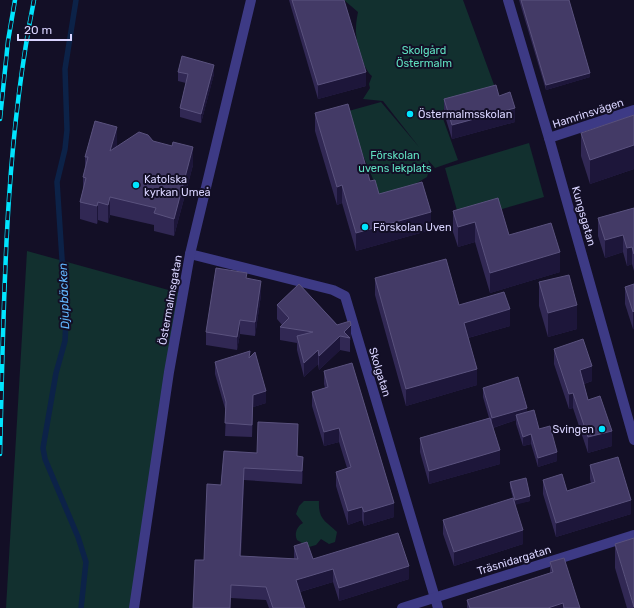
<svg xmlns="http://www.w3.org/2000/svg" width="634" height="608" viewBox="0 0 634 608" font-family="Rubik,sans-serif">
	<rect width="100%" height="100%" fill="#130f26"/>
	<g fill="#12302f">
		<path d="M344,0H463L497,93L444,109L441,113L458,160L435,168L428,160L430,167L427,177L383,203L345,112L381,102L419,147L383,101L363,99L370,88L369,84L372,76C363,69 355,40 356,28C356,23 357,17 358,12Z"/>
		<path d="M529,143L544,197L460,221L445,168Z"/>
		<path d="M27,251L183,294L134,608H6Z"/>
		<path d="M304,501H319C318,520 326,521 337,532L335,542L329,544L321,539L316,545L309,547L297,540C294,534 297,526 303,523L296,514L299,506Z"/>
	</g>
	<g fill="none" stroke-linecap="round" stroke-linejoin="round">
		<path stroke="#0c2248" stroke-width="5.5" d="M76,0L65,69L67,130L65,149L57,182L66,320L65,341L56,373L43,448L45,459L78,537L86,562L81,608"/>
		<g stroke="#3d3a85" stroke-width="10">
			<path d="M508,0L549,138L634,440"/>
			<path d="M549,138L634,110"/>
			<path d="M190,254L333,290L345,296L438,608"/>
			<path d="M134,608L169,372L190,254L251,0"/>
			<path d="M402,608L634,535"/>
		</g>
		<g stroke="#00e5ff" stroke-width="4.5">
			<g id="rail">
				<path d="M0,119L8,41L15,0"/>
				<path d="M0,454C4,302 4,150 34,0"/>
			</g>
		</g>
		<use href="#rail" stroke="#130f26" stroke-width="3" stroke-dasharray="9" stroke-linecap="butt"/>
	</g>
	<g fill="#312854">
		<path d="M289,0H344L366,86L318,99Z"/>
		<path d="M519,0H569L590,77L546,90Z"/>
		<path d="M178,72L214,74L201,123L180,117V108L186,83L178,81Z"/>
		<path d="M499,96L515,122L452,139L444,113V99Z"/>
		<path d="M315,113L370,181L379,194L431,230L356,251L342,203L337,205L315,131Z"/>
		<path d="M634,115V169L590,184L581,156V133Z"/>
		<path d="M153,141L193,165L174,236L154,231V225L110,215L108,223L98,220L97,224L80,219V202L83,190V177L85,167V157L117,145V147Z"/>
		<path d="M634,208V271L632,264L627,266L623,252L605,258L598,236V218Z"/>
		<path d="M453,211L509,235L560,272L490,293L475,242L458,247L453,232Z"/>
		<path d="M247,278L261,295L255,336L240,334L237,350L206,345V332Z"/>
		<path d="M375,278L459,305L510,326L468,338L477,385L406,406L375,295Z"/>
		<path d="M539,282L577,329L548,337L539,306Z"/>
		<path d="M299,284L351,339L350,340V352L340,350L319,370L318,364L304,377L297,350V343L280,340V327L282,325L277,319V305Z"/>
		<path d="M634,284L633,329L625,304V287Z"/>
		<path d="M554,349L592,381L584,384L588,400L612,446L588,453L573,408L569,409L554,364Z"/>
		<path d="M250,357L266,403L253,407L252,437L225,436L226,412L215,374V362Z"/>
		<path d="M324,371L394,517L364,526L362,520L348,525L336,486V472L347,468L339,442L324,446L312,406V392L325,388L324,384Z"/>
		<path d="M483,388L527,412L539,429L557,461L538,467L531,444L523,446L516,424V420L493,428L500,464L429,484L420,452V438L489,418L483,397Z"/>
		<path d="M224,451L298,456L303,470L302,484L244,480L241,556L294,559V546L313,559L409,579L339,601L333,582L300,592L305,608H269L266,600L231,598L204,560L221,485Z"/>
		<path d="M590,465L631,514L556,537L543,494V480L567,491L591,484L590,479Z"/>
		<path d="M510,482L530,501L515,504L523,544L454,566L443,534V520L513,498L510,487Z"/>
		<path d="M615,544L634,608H627L615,568Z"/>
		<path d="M550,562L580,608H467V600L550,573Z"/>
	</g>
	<g fill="#1d163a">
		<path d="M214,65V74L201,123V114Z"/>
		<path d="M366,72V86L318,99V85Z"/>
		<path d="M590,73V77L546,90V85Z"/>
		<path d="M515,108V122L452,139V125Z"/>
		<path d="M117,127V145L110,169V151Z"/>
		<path d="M634,145V169L590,184V160Z"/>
		<path d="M193,147V165L174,236V219Z"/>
		<path d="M342,185V203L337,205V187Z"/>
		<path d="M110,197V215L108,223V205Z"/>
		<path d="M98,202V220L97,224V206Z"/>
		<path d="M431,212V230L356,251V233Z"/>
		<path d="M475,222V242L458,247V227Z"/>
		<path d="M623,235V252L605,258V240Z"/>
		<path d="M632,247V264L627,266V248Z"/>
		<path d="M560,252V272L490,293V273Z"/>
		<path d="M261,281V295L255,336V322Z"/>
		<path d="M577,305V329L548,337V313Z"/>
		<path d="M510,309V326L464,339V323Z"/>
		<path d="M634,311V329H633V312Z"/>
		<path d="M240,320V334L237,350V337Z"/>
		<path d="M351,325V339L350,340V338L344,332Z"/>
		<path d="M340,336V350L319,370V356Z"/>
		<path d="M318,350V364L304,377V363Z"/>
		<path d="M592,366V381L580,385V370Z"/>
		<path d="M477,369V385L406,406V389Z"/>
		<path d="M266,391V403L253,407L252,437V425L253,395Z"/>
		<path d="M573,393V408L569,409V394Z"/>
		<path d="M527,408V417L516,415V420L492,428V418Z"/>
		<path d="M339,428V442L324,446V432Z"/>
		<path d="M612,431V446L588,453V437Z"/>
		<path d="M531,434V444L523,446V437Z"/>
		<path d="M500,450V464L429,484V471Z"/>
		<path d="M557,452V461L538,467V458Z"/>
		<path d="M303,457V470L302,484V471Z"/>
		<path d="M244,468V480L240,569V556Z"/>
		<path d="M530,496V501L515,505V500Z"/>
		<path d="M631,500V514L556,537V523Z"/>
		<path d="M394,503V517L364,526V512Z"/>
		<path d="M362,507V520L348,525V511Z"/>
		<path d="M523,530V544L454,566V552Z"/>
		<path d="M409,566V579L339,601V588Z"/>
		<path d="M333,569V582L296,593V580Z"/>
		<path d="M563,603V608H548Z"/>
	</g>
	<g fill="#433a66" stroke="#5a527e">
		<path d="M292,0H344L366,72L318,85Z"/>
		<path d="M521,0H569L590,73L546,85Z"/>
		<path d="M182,56L214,65L201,114L180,108L188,74L178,72Z"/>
		<path d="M496,85L499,96L510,92L515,108L452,125L444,99Z"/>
		<path d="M348,104L370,181L375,180L379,194L422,182L431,212L356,233L342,185L337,187L315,113Z"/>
		<path d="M634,115V145L590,160L581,133Z"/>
		<path d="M95,121L117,127L110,151L139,132L148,135L153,141L172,146L173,142L193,147L174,219L154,213L156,208L110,197L108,205L98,202L97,206L80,202L86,178L83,177L88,157H85Z"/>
		<path d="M498,198L509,235L551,223L560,252L490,273L475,222L458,227L453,211Z"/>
		<path d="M634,208V254L632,247L627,248L623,235L605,240L598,218Z"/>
		<path d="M446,259L459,305L504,292L510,309L464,323L477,369L406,389L375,278Z"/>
		<path d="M216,268L247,273L246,278L261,281L255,322L240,320L237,337L206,332Z"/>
		<path d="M569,275L577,305L548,313L539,282Z"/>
		<path d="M299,284L337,325L350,321L351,325L344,332L350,338L340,336L319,356L318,350L304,363L297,336L313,332L280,327L289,318L277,305Z"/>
		<path d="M634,284V311L633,312L625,287Z"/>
		<path d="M583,339L592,366L580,370L588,400L600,396L612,431L588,437L573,393L569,394L554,349Z"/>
		<path d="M250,351L249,358L255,352L266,391L253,395L252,425L225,423L226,402L215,362Z"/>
		<path d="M352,363L394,503L364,512L362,507L348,511L336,472L351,467L339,428L324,432L312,392L328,387L324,371Z"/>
		<path d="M518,377L527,408L492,418L483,388Z"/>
		<path d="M534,410L539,429L550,426L557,452L538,458L531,434L523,437L516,415Z"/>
		<path d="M490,418L500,450L429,471L420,438Z"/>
		<path d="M258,422L298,424L297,456L303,457L302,471L244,468L240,556L298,559L294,546L307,542L313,559L398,533L409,566L339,588L333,569L296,580L305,608H273L266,587L231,585L230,608H193L195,560H204L207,484L221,485L224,451L257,453Z"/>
		<path d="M618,457L631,500L556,523L543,480L562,474L567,491L595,482L590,465Z"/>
		<path d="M526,478L530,496L515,500L510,482Z"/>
		<path d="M513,498L523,530L454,552L443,520Z"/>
		<path d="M634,538V607L615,544Z"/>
		<path d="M564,558L580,608H564L563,603L548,608H470L467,600L553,572L550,562Z"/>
	</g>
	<g fill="#00e5ff" stroke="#130f26" stroke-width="1.5">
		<circle cx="410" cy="114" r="4"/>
		<circle cx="136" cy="185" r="4"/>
		<circle cx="365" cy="227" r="4"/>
		<circle cx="602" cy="429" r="4"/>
	</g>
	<g text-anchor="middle" stroke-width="4" stroke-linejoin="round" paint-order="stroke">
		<g font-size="11" fill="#5fe0c0" stroke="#130f26">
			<text x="424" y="54">Skolgård<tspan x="424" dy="13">Östermalm</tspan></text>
			<text x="395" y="159">Förskolan<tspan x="395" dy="13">uvens lekplats</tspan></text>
		</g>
		<g font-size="11" fill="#d9d4ff" stroke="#130f26">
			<text transform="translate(588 113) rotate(-18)" y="4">Hamrinsvägen</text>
			<text transform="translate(584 216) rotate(74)" y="4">Kungsgatan</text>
			<text transform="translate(170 300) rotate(-80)" y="4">Östermalmsgatan</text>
			<text transform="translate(380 372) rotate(73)" y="4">Skolgatan</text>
			<text transform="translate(514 560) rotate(-17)" y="4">Träsnidargatan</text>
		</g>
		<g font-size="11" fill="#d9d4ff" stroke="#130f26" text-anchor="start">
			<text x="418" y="118">Östermalmsskolan</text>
			<text x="144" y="183">Katolska<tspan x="144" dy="13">kyrkan Umeå</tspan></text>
			<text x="373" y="231">Förskolan Uven</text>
			<text x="594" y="433" text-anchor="end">Svingen</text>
		</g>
		<g font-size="12" font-style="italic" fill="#62b6ff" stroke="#130f26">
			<text transform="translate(64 296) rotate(-92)" y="4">Djupbäcken</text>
		</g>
	</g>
	<path d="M18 34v6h53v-6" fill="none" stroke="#d9d4ff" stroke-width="2"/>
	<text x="24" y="34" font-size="12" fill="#d9d4ff" stroke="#130f26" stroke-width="3" paint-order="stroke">20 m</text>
</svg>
